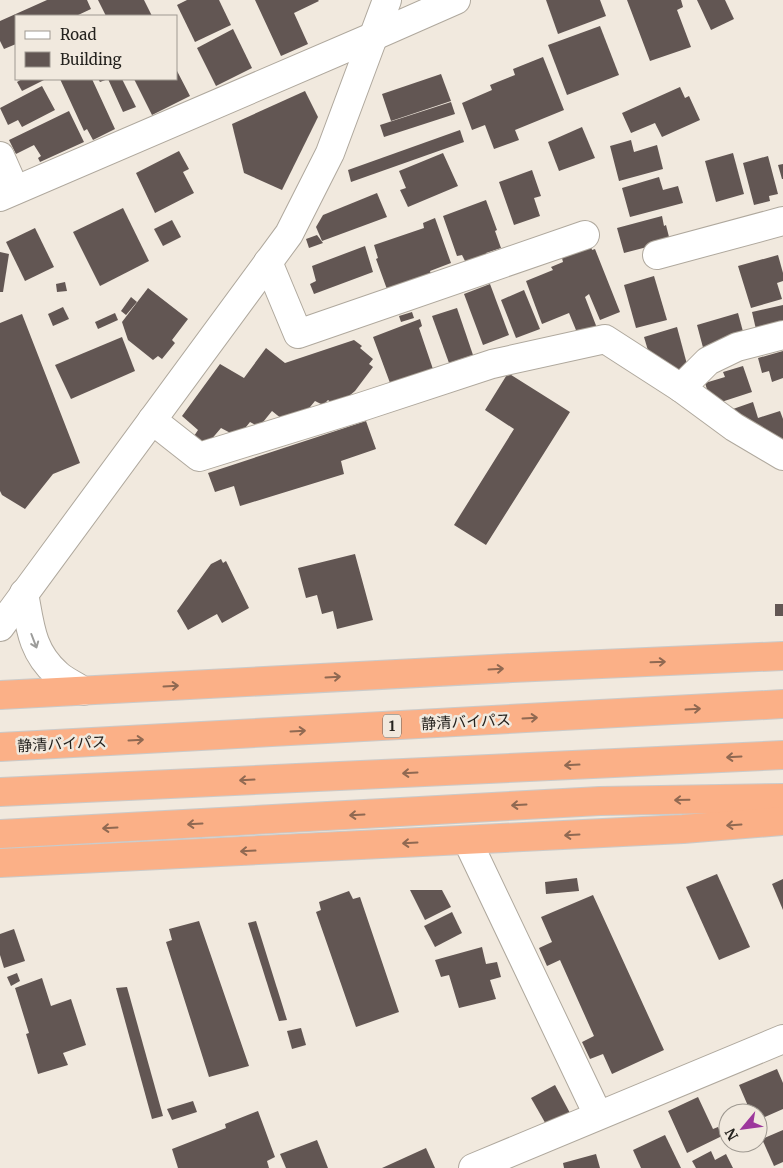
<svg xmlns="http://www.w3.org/2000/svg" width="783" height="1168" viewBox="0 0 783 1168" font-family="Merriweather,'Noto Sans JP',serif">
	<rect width="100%" height="100%" fill="#f1e9de"/>
	<g fill="#625653">
		<path d="M47,0H87L91,9L76,16H16V44L4,49L0,41V21Z"/>
		<path d="M98,0H144L152,16H106Z"/>
		<path d="M187,0H219L231,25L195,42L177,5Z"/>
		<path d="M255,0H318L319,1L294,13L308,44L281,56Z"/>
		<path d="M546,0H600L606,16L558,34Z"/>
		<path d="M627,0H681L683,7L677,10L691,47L650,61Z"/>
		<path d="M697,0H725L734,19L711,30Z"/>
		<path d="M600,26L619,75L567,95L548,45Z"/>
		<path d="M233,29L252,68L216,86L197,48Z"/>
		<path d="M543,57L564,110L515,130L519,140L494,149L485,125L472,130L462,103L492,90L490,85L515,75L513,69Z"/>
		<path d="M176,69L190,96L152,115L134,79H176Z"/>
		<path d="M441,74L451,101L391,121L382,94Z"/>
		<path d="M22,79H46L22,91L17,82Z"/>
		<path d="M60,79H92L115,129L93,140L87,129L84,131Z"/>
		<path d="M98,79H122L136,107L123,112L108,79L100,82Z"/>
		<path d="M42,86L55,110L22,127L18,120L8,125L0,108Z"/>
		<path d="M680,87L685,98L689,96L700,120L662,137L655,123L631,133L622,113Z"/>
		<path d="M305,91L318,117L282,190L244,173L232,124Z"/>
		<path d="M451,102L455,114L384,137L380,125Z"/>
		<path d="M69,111L84,142L40,162L38,158L41,156L34,145L16,154L9,140Z"/>
		<path d="M582,127L595,158L559,171L548,142Z"/>
		<path d="M460,130L464,142L351,182L348,170Z"/>
		<path d="M631,140L634,152L657,145L663,169L619,181L610,146Z"/>
		<path d="M179,151L189,169L183,172L194,193L155,213L136,173Z"/>
		<path d="M443,153L458,186L408,207L400,190L406,188L399,171Z"/>
		<path d="M733,153L744,194L716,202L705,161Z"/>
		<path d="M768,156L778,194L769,196L770,201L754,205L743,163Z"/>
		<path d="M783,164V179H782L778,165Z"/>
		<path d="M532,170L541,196L534,198L540,216L514,225L499,182Z"/>
		<path d="M659,177L663,190L678,186L683,203L630,217L622,188Z"/>
		<path d="M377,193L387,217L322,241L316,227L323,215Z"/>
		<path d="M486,200L497,230L495,231L501,248L486,253L487,256L466,263L462,255L457,256L443,216Z"/>
		<path d="M123,208L149,261L100,286L73,232Z"/>
		<path d="M662,216L664,226L666,225L670,241L624,253L617,228Z"/>
		<path d="M435,218L451,263L430,271L431,274L388,292L376,259L378,258L374,245L424,228L423,223Z"/>
		<path d="M172,220L181,237L163,246L154,229Z"/>
		<path d="M35,228L54,267L25,281L6,242Z"/>
		<path d="M317,235L323,243L309,248L306,239Z"/>
		<path d="M365,246L373,272L314,294L310,284L316,281L312,266Z"/>
		<path d="M591,246L592,250L595,249L620,312L600,320L589,294L585,297L597,328L578,335L569,313L542,324L526,281L553,270L551,267L563,262L562,258Z"/>
		<path d="M0,252L9,254L3,292H0Z"/>
		<path d="M778,255L783,273V281L777,283L782,299L751,308L738,266Z"/>
		<path d="M654,276L667,320L636,328L624,285Z"/>
		<path d="M65,282L67,291L57,292L56,284Z"/>
		<path d="M490,284L509,335L483,345L464,294Z"/>
		<path d="M148,288L188,319L172,340L175,343L162,359L158,356L153,360L128,340L122,322Z"/>
		<path d="M524,290L540,329L516,338L501,300Z"/>
		<path d="M131,297L137,302L126,315L121,311Z"/>
		<path d="M783,305V332L758,338L752,312Z"/>
		<path d="M63,307L69,319L53,326L48,314Z"/>
		<path d="M457,308L473,355L449,363L432,316Z"/>
		<path d="M412,312L414,318L401,322L399,316Z"/>
		<path d="M115,313L118,320L98,329L95,322Z"/>
		<path d="M738,313L745,339L705,355L697,325Z"/>
		<path d="M22,314L80,463L53,474L25,509L2,495L0,491V323Z"/>
		<path d="M420,319L422,326L419,328L435,375L393,391L373,337Z"/>
		<path d="M677,327L688,368L666,374L652,364L644,337Z"/>
		<path d="M122,337L135,371L71,399L55,365Z"/>
		<path d="M354,340L362,346L360,348L373,359L369,364L373,367L355,391L337,406L328,400L323,405L315,401L301,418L287,423L272,411L259,427L250,422L238,437L221,428L204,448L192,439L198,430L182,416L220,364L244,378L266,348L285,363Z"/>
		<path d="M783,351V378L772,382L769,371L762,373L758,358Z"/>
		<path d="M743,366L752,392L712,405L705,383L725,377L723,372Z"/>
		<path d="M508,373L570,412L486,545L454,525L514,429L485,410Z"/>
		<path d="M753,402L758,418L780,411L783,419V443L737,422L733,409Z"/>
		<path d="M366,421L376,449L341,461L344,474L240,506L234,486L215,492L208,473Z"/>
		<path d="M355,554L373,620L337,629L333,611L322,614L317,595L306,598L298,568Z"/>
		<path d="M221,559L223,563L226,561L249,608L222,623L217,614L188,630L177,611L211,564Z"/>
		<rect x="775" y="604" width="8" height="12"/>
		<path d="M717,874L750,947L719,960L686,887Z"/>
		<path d="M577,878L579,891L546,894L545,882Z"/>
		<path d="M783,879V910L772,884Z"/>
		<path d="M410,890H442L451,907L425,920Z"/>
		<path d="M349,891L353,899L360,897L399,1012L356,1027L316,912L321,910L319,902Z"/>
		<path d="M593,895L664,1050L612,1074L603,1054L590,1059L582,1042L594,1036L560,960L547,966L539,948L552,942L541,917Z"/>
		<path d="M452,912L462,933L435,947L424,926Z"/>
		<path d="M199,921L249,1066L209,1077L166,942L172,940L169,929Z"/>
		<path d="M256,921L287,1020L279,1021L248,923Z"/>
		<path d="M14,929L25,961L4,968L0,955V934Z"/>
		<path d="M482,947L486,964L497,962L501,977L490,980L496,999L459,1008L449,975L441,977L435,960Z"/>
		<path d="M17,973L20,981L11,986L7,977Z"/>
		<path d="M42,978L51,1006L71,999L86,1045L63,1053L68,1065L38,1074L26,1034L29,1033L15,988Z"/>
		<path d="M127,987L163,1116L152,1119L116,988Z"/>
		<path d="M301,1028L306,1045L292,1049L287,1031Z"/>
		<path d="M777,1069L783,1083V1109L758,1120V1113H751L739,1085Z"/>
		<path d="M555,1085L570,1113L547,1126L531,1098Z"/>
		<path d="M698,1097L713,1129L718,1127L722,1136L687,1153L668,1111Z"/>
		<path d="M193,1101L197,1112L172,1120L167,1109Z"/>
		<path d="M258,1111L275,1157L267,1161L269,1168H178L172,1149L226,1128L225,1124Z"/>
		<path d="M783,1130V1162L774,1166L762,1139Z"/>
		<path d="M665,1135L681,1168H641L633,1150Z"/>
		<path d="M317,1140L328,1168H286L280,1154Z"/>
		<path d="M426,1148L435,1168H382Z"/>
		<path d="M711,1151L715,1160L726,1154L733,1168H696L692,1161Z"/>
		<path d="M596,1154L600,1168H564L563,1163Z"/>
	</g>
	<g fill="none" stroke-linecap="round" stroke-linejoin="round">
		<g stroke="#afa89d" stroke-width="30">
			<g id="minor">
				<path d="M0,156L15,190"/>
				<path d="M0,197L372,37L456,0"/>
				<path d="M657,255L783,221"/>
				<path d="M268,262L298,334L585,235"/>
				<path d="M681,388L708,361L737,347L783,335"/>
				<path d="M152,420L199,457L361,407L492,364L605,339L681,388L734,427L783,456"/>
				<path d="M24,593C30,625 31,651 57,674C64,681 75,685 83,691"/>
				<path d="M0,627L289,234L330,153L387,0"/>
				<path d="M467,840L598,1115"/>
				<path d="M473,1168L783,1039"/>
			</g>
		</g>
		<g stroke="#cacac9" stroke-width="30">
			<g id="highway">
				<path d="M0,695L512,668L783,656"/>
				<path d="M0,747L783,704"/>
				<path d="M0,792L783,755"/>
				<path d="M0,834L600,801L783,798"/>
				<path d="M0,863L683,829L783,821"/>
			</g>
		</g>
		<use href="#minor" stroke="#fff" stroke-width="28"/>
		<use href="#highway" stroke="#fbb087" stroke-width="28"/>
	</g>
	<defs><path id="oneway-shaft" d="M-6 0H5M1.5-3L5.5 0L1.5 3" fill="none" stroke-width="1.6" stroke-linecap="round" stroke-linejoin="round" transform="scale(1.25)"/></defs>
	<use stroke="#9c9c9a" href="#oneway-shaft" transform="translate(34 641) rotate(69)"/>
	<g stroke="#906952">
		<use href="#oneway-shaft" transform="translate(658 662) rotate(-2)"/>
		<use href="#oneway-shaft" transform="translate(496 669) rotate(-3)"/>
		<use href="#oneway-shaft" transform="translate(333 677) rotate(-3)"/>
		<use href="#oneway-shaft" transform="translate(171 686) rotate(-3)"/>
		<use href="#oneway-shaft" transform="translate(693 709) rotate(-3)"/>
		<use href="#oneway-shaft" transform="translate(530 718) rotate(-3)"/>
		<use href="#oneway-shaft" transform="translate(298 731) rotate(-3)"/>
		<use href="#oneway-shaft" transform="translate(136 740) rotate(-3)"/>
		<use href="#oneway-shaft" transform="translate(734 757) rotate(177)"/>
		<use href="#oneway-shaft" transform="translate(572 765) rotate(177)"/>
		<use href="#oneway-shaft" transform="translate(410 773) rotate(177)"/>
		<use href="#oneway-shaft" transform="translate(247 780) rotate(177)"/>
		<use href="#oneway-shaft" transform="translate(682 800) rotate(179)"/>
		<use href="#oneway-shaft" transform="translate(519 805) rotate(177)"/>
		<use href="#oneway-shaft" transform="translate(357 815) rotate(177)"/>
		<use href="#oneway-shaft" transform="translate(195 824) rotate(177)"/>
		<use href="#oneway-shaft" transform="translate(734 825) rotate(176)"/>
		<use href="#oneway-shaft" transform="translate(110 828) rotate(177)"/>
		<use href="#oneway-shaft" transform="translate(572 835) rotate(177)"/>
		<use href="#oneway-shaft" transform="translate(410 843) rotate(177)"/>
		<use href="#oneway-shaft" transform="translate(248 851) rotate(177)"/>
	</g>
	<g text-anchor="middle" stroke-width="5" stroke-linejoin="round" paint-order="stroke">
		<rect fill="#f1e9de" stroke="#625e58" stroke-width="1" x="383" y="714.5" width="18" height="23" rx="4"/>
		<g font-size="14" font-weight="bold" fill="#24221e">
			<text x="392" y="731">1</text>
		</g>
		<g font-size="15" fill="#24221e" stroke="#f1e9de">
			<text transform="translate(466 722) rotate(-3)" y="5">静清バイパス</text>
			<text transform="translate(62 744) rotate(-3)" y="5">静清バイパス</text>
		</g>
	</g>
	<rect x="15" y="15" width="162" height="65" fill="#f1e9de" stroke="#9f9991"/>
	<rect x="25" y="31" width="25" height="8" fill="#ffffff" stroke="#9f9991"/>
	<text x="60" y="40" font-size="15" fill="#24221e">Road</text>
	<rect x="25" y="52" width="25" height="15" fill="#625653" stroke="#9f9991"/>
	<text x="60" y="65" font-size="15" fill="#24221e">Building</text>
	<g transform="translate(743 1128) rotate(241)"><circle r="24" fill="#f1e9de" stroke="#9f9991"/>
	<path d="M0-4L9 19L0 12L-9 19Z" fill="#9d379c"/>
	<text y="-8" font-size="14" font-weight="bold" text-anchor="middle" fill="#24221e">N</text>
	</g>
</svg>
